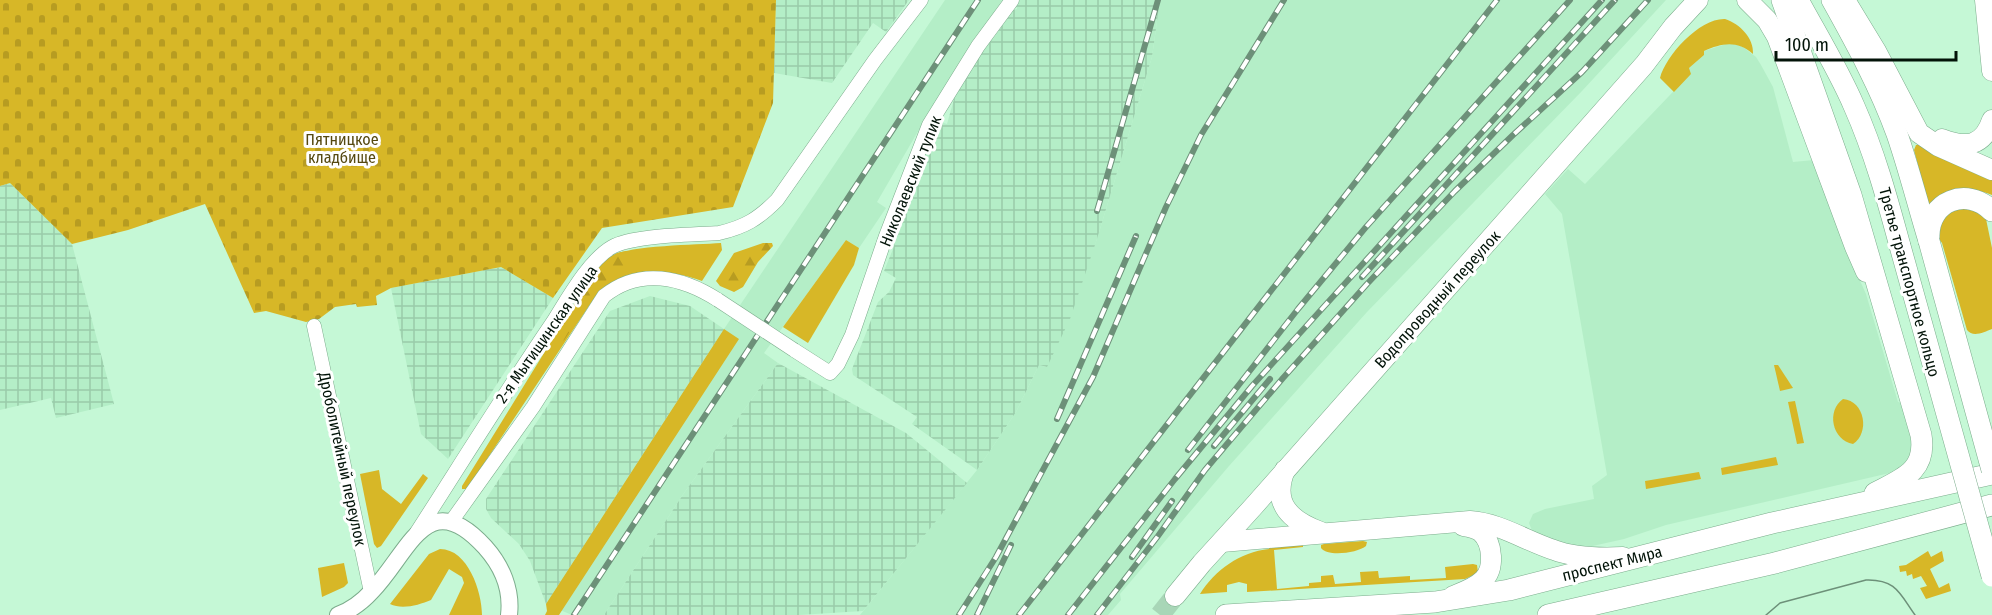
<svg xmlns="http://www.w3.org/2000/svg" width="1992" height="615" viewBox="0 0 1992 615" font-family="'Fira Sans Condensed',sans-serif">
	<defs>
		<pattern id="industrial-grid" width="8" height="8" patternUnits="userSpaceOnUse" patternTransform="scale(1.5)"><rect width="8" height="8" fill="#b4eec7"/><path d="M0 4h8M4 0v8" fill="none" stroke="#99cba9"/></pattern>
		<pattern id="forest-firs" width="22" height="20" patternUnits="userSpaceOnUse" patternTransform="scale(1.5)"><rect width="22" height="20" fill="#d7b727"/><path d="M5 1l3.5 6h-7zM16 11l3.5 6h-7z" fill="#b79c21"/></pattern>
		<pattern id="cemetery-stones" width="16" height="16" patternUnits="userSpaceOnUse" patternTransform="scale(1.5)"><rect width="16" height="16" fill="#d7b727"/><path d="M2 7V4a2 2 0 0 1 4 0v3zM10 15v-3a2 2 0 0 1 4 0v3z" fill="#b79c21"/></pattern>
	</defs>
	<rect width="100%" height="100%" fill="#c5f8d6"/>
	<g fill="#b4eec7">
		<path d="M945,0H1002L924,121L877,202L886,208L859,248L846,240L764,353L778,363L684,493L604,615H572L546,604L724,329Z"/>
		<path d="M1160,0H1666L1582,91L1367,312L1229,466L1120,594L1121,600L1108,615H860L977,470L1016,412L1039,365L1046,367L1097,239L1152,57Z"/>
		<path d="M1726,44H1736L1743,47L1756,57L1761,65L1773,87L1793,162L1814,160L1853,265L1866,294L1898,402L1904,403L1914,442L1912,458L1894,472L1666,525L1624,539L1588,547L1577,548L1533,533L1529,523L1533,514L1545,509L1594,499L1592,486L1607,475L1562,214L1545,194L1568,169L1585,184L1690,74L1689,68L1704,55V51Z"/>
	</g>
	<g fill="url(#industrial-grid)">
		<path d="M776,0H909L886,32L873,23L832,83L774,73Z"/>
		<path d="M1020,0H1160L1152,57L1097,239L1070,319L1047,367L1039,365L1016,412L977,470L912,424L917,417L853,375L852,369L878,302L889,292L896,278L884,271L893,249L920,158L941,122L947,124L958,85L991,38L993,39L1013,10L1017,9L1016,6Z"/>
		<path d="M10,183L72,244L114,404L56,418L51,398L0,410V186Z"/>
		<path d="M501,267L553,298L448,459L421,434L391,288Z"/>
		<path d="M650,296L690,306L724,329L546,604L530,561L519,544L491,518L486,509V499L610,311Z"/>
		<path d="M778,363L906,433L967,483L863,611L799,615H604L684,493Z"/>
	</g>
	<g fill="#d7b727">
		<path d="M1725,19C1740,24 1754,38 1753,54C1737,40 1722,43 1704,51V55L1689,68L1691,74L1674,92L1660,78C1666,55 1700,18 1725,19Z"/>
		<path d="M1916,145H1920L1992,177V195C1966,183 1952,202 1928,204L1914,150Z"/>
		<path d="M1971,208L1986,219L1992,248V329C1984,332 1973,338 1967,330L1942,243L1939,239V221L1952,210Z"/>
		<path d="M846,240L859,248L854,265L808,343L783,327Z"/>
		<path d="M721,243L722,250L702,281C667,268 629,267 599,291L467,489H462V486L589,280C596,272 602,261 611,256C631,245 696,245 721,243Z"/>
		<path d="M724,329L739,339L559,615H545L547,611L546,604Z"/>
		<path d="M1774,365H1778L1793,388L1780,391Z"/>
		<path d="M1843,399C1865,401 1870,433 1853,444C1832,440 1826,411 1843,399Z"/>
		<path d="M1795,401L1804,443L1797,444L1788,402Z"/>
		<path d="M1776,457L1778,465L1722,475L1721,468Z"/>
		<path d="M379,470L382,489L401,504L423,474L428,478L381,546L377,548L374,544L360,474Z"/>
		<path d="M1699,472L1701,479L1646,489L1645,481Z"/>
		<path d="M1363,541L1367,542L1366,546C1358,553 1327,557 1321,548V545L1324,544Z"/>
		<path d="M1303,544V547L1274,550L1277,589L1309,586V583L1321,582V576L1333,575L1335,584L1361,582L1360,572L1378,571L1379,578L1410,576V580L1446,578L1445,567L1473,564L1477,565L1478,573L1465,579L1247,592V584L1239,582L1227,585V592L1200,594C1215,570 1240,552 1269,549V545Z"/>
		<path d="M440,549C468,549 482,592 482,615H449L464,583L462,577L449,569L431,600C419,605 402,610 390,604L429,554Z"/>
		<path d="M1928,551L1931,557L1942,551L1944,561L1930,569L1939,588L1949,583L1951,591L1926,599L1920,588L1927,586L1921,576L1913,579L1912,574L1907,576L1906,571L1900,572L1899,566L1906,565Z"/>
		<path d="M344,563L348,583L344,587L322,597L318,568Z"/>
	</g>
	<g fill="url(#forest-firs)">
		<path d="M763,243H772L773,246L758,262L743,287L734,292L720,286L716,281L734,253Z"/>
		<path d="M626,251C634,253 637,258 638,267L636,269L616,273L598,287L563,342L561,343L556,339L564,319L580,300L602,264L617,253Z"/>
	</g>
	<path fill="url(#cemetery-stones)" d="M0,0H776L773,103L733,207L602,228L553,298L501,267L391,288L376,296L377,305L357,307L356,304L335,307L319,319L306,322L266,311L254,313L205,204L128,230L72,244L10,183L0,186Z"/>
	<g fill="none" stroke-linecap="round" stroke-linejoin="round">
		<path stroke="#a8d6b7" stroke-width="20" stroke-dasharray="20 10" stroke-linecap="butt" d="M1160,615L1175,596"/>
		<g stroke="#7cac8c" stroke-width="15">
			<g id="minor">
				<path d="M314,326L371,592"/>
				<path d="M794,350L830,373L838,364L852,335L886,236L929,125L978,46L1012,0"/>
				<path d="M451,522L533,407L604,296C640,267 682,277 718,300"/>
				<path d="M417,532C462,462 506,391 553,322C567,300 589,260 612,247C633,235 693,235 719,233C745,227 758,219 777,200L875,60L921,0"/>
			</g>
		</g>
		<g stroke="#7cac8c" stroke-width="18">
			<path id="tertiary" d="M338,615C351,610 363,601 372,591C409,553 427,483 485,547C502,566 512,590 509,615"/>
		</g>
		<g stroke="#7cac8c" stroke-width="21">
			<g id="secondary">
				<path d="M1747,0L1767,20L1777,37L1855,247L1866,272"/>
				<path d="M1845,0L1876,51L1919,133L1938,146L1992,170"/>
				<path d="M1985,0L1992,71"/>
				<path d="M1942,139C1966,148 1983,147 1992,120"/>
				<path d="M1285,470C1271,504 1291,521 1321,532"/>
				<path d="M1222,542L1470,521C1500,523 1526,541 1554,550C1575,558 1601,558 1623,557"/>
				<path d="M1175,596L1202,563L1253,507L1644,65L1673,27L1698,0"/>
				<path d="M1453,596C1463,592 1475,588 1483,580C1495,569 1493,543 1481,532C1476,528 1469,527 1463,526"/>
			</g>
		</g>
		<g stroke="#7cac8c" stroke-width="22">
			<g id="primary">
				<path d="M1782,0L1851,195L1921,435C1927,471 1902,479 1875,493"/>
				<path d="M1798,0C1817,35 1838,69 1854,106C1874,151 1887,198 1900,246"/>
				<path d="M1832,0C1856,43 1880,87 1897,134C1909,169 1918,205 1929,241"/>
				<path d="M1929,237C1928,201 1967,186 1992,211"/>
				<path d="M1226,615L1435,602L1509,590L1772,523L1992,474"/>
				<path d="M1548,615L1775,563L1992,505"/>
			</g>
		</g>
		<use href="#minor" stroke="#fff" stroke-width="14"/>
		<use href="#tertiary" stroke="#fff" stroke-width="16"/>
		<use href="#secondary" stroke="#fff" stroke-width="20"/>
		<use href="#primary" stroke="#fff" stroke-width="21"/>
		<path stroke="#6d9079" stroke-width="1.5" d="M1766,615L1780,603L1866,580C1896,579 1900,594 1915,615"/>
		<g stroke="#6d9079" stroke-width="6">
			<g id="rail">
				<path d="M1097,211L1158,0"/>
				<path d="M1362,277L1615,0"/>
				<path d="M1057,419L1136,236"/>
				<path d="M1214,446L1270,379"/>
				<path d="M1188,450L1298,309L1366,227L1570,0"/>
				<path d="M1132,557L1172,501"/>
				<path d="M574,615L978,0"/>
				<path d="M959,615L996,557L1093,377L1166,207L1201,135L1284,0"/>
				<path d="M977,615L1011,545"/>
				<path d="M1019,615L1497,0"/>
				<path d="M1068,615L1175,479L1252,386L1602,0"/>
				<path d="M1097,615L1158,536L1205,470L1283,378L1367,284L1455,191L1513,135L1582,72L1648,0"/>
			</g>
		</g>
		<use href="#rail" stroke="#fff" stroke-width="4" stroke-dasharray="11" stroke-linecap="butt"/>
		<g stroke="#7cac8c" stroke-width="15" stroke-linecap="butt">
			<path id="minor-bridge" d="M718,300L794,350"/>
		</g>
		<g stroke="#7cac8c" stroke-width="22" stroke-linecap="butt">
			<g id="primary-bridge">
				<path d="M1929,241L1992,470"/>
				<path d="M1900,246L1992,576"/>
			</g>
		</g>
		<use href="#minor-bridge" stroke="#fff" stroke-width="14"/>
		<use href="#primary-bridge" stroke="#fff" stroke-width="21"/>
	</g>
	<g text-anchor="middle" stroke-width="6" stroke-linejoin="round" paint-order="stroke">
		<g font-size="16" fill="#564911" stroke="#fff">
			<text x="342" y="145">Пятницкое<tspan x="342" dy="18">кладбище</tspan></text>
		</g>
		<g font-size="16" fill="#021308" stroke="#fff">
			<text transform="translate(910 181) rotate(-68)" y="6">Николаевский тупик</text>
			<text transform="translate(1910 282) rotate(75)" y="6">Третье транспортное кольцо</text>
			<text transform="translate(1437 299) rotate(-48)" y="6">Водопроводный переулок</text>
			<text transform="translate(546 334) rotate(-55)" y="6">2-я Мытищинская улица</text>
			<text transform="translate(343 459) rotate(78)" y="6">Дроболитейный переулок</text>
			<text transform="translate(1612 563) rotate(-14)" y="6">проспект Мира</text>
		</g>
	</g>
	<path d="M1776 51v9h180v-9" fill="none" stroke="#021308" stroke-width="3"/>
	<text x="1785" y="51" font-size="18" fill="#021308" stroke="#ffffff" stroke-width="4.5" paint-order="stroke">100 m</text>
</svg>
